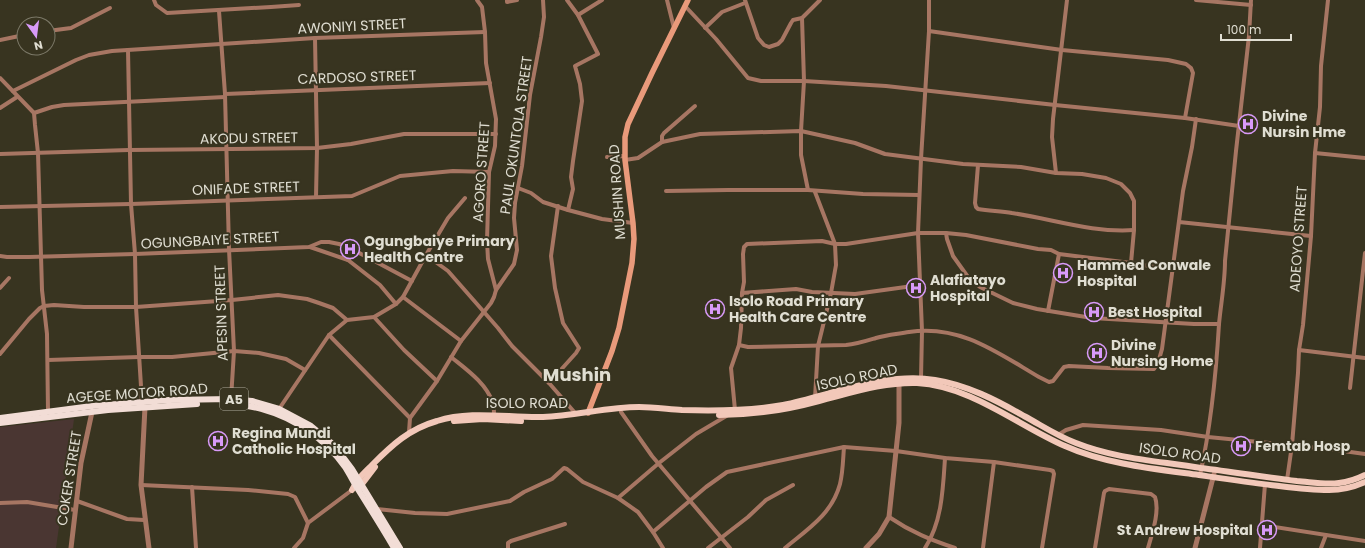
<svg xmlns="http://www.w3.org/2000/svg" width="1365" height="548" viewBox="0 0 1365 548" font-family="Poppins,sans-serif">
	<rect width="100%" height="100%" fill="#383420"/>
	<path fill="#4a3632" d="M74,419L56,548H0V427Z"/>
	<g fill="none" stroke-linecap="round" stroke-linejoin="round">
		<g stroke="#a77663" stroke-width="4">
			<path d="M154,0L156,5L167,13L271,7L299,5"/>
			<path d="M477,0L482,7L485,32L486,63L496,119L495,146L489,172L487,241L488,259L496,290"/>
			<path d="M507,0V2L517,0"/>
			<path d="M567,0L578,15L598,54L575,66L580,84L582,101L573,161L571,177L573,189L568,210"/>
			<path d="M667,0L674,28"/>
			<path d="M745,0L758,38L764,45L769,47L778,44L782,40L791,23L793,20L802,18"/>
			<path d="M1196,0L1251,5"/>
			<path d="M685,6L716,39L748,78L761,81H804L886,86L1055,105L1185,118L1239,126"/>
			<path d="M219,11L225,94L229,249L234,351L231,399"/>
			<path d="M578,15L602,0"/>
			<path d="M705,28L722,12L745,3"/>
			<path d="M48,31L71,28L110,8"/>
			<path d="M929,31L1062,50L1168,60L1186,64L1191,68L1193,73L1185,118"/>
			<path d="M315,38L317,148L316,197"/>
			<path d="M0,40L24,35"/>
			<path d="M128,50L131,204L135,254L136,307L142,402"/>
			<path d="M0,78L34,113L35,125L38,153L42,290L47,334L48,411"/>
			<path d="M13,91L76,60L89,55L112,51L315,38L485,32"/>
			<path d="M225,94L490,83"/>
			<path d="M0,108L17,97"/>
			<path d="M34,113L52,107L64,105L225,97"/>
			<path d="M662,142V136L664,133L695,106"/>
			<path d="M1315,153L1365,158"/>
			<path d="M0,154L129,150L317,148L351,144L404,134H496"/>
			<path d="M607,157L622,156L625,157"/>
			<path d="M625,160L638,158L662,142L700,134L801,131L855,143L885,154L963,164L1021,167L1056,173L1082,174L1106,178L1121,184L1130,193L1134,201V230L1131,263"/>
			<path d="M978,165L975,203L976,207L978,209C990,211 1001,211 1012,213C1053,219 1092,233 1134,230"/>
			<path d="M1056,173L1052,137L1053,119L1067,0"/>
			<path d="M518,188L531,193L543,202L568,210L602,219L633,223"/>
			<path d="M808,190L801,155V131L804,81L802,18L820,0"/>
			<path d="M666,191L728,190H808L863,194L919,195"/>
			<path d="M815,192L835,244L836,265L831,293L818,346L815,398"/>
			<path d="M0,207L131,204L352,196L400,176L453,171L489,172"/>
			<path d="M1179,222L1311,236"/>
			<path d="M946,233L947,239L953,256L968,277L980,287L1013,303L1037,309L1092,318L1194,324H1219"/>
			<path d="M310,247L348,260L380,285L396,304"/>
			<path d="M426,255L448,271L498,328L512,346L549,383L576,414"/>
			<path d="M0,256L7,257H29L135,254L309,247L321,242H329L339,244L348,247L412,281"/>
			<path d="M348,260L355,251"/>
			<path d="M0,288L9,278"/>
			<path d="M742,293L796,289L812,292L855,294L920,285"/>
			<path d="M403,297L461,341"/>
			<path d="M1048,311L1059,254"/>
			<path d="M374,317L404,350L437,381"/>
			<path d="M329,335L410,418"/>
			<path d="M739,345L748,347L846,345C857,344 866,341 876,338C886,335 898,334 909,332C960,324 998,353 1039,377L1049,382L1053,381L1064,367L1069,366L1108,368L1154,369L1158,363L1162,349L1183,191L1192,147L1196,119"/>
			<path d="M1299,350L1365,358"/>
			<path d="M0,354L29,319L40,308L44,306L54,305L84,307H136L232,300L278,295L307,299L319,303L333,308L347,320"/>
			<path d="M451,357C467,370 486,383 493,403C494,407 494,411 494,415"/>
			<path d="M48,360L139,357H172L234,351L259,353L286,359L305,370"/>
			<path d="M921,378L922,331L918,233L921,159L929,31V0"/>
			<path d="M549,383L576,353L579,348L563,323L555,288L551,256L558,206"/>
			<path d="M1350,388L1365,253"/>
			<path d="M279,409L329,335L347,320L374,317L396,304L403,297L426,255L448,218L465,198"/>
			<path d="M735,410L731,368L739,345L741,328L742,293L744,282L743,254L744,247L747,244L822,241L835,244H846L918,233H946L966,235L1038,249L1051,250L1059,254L1131,263L1173,270"/>
			<path d="M621,412L652,456L730,548"/>
			<path d="M409,432L410,418L437,381L461,341L491,303L494,297L496,290L514,264L517,250L514,218L515,203L522,166L530,95L541,37L544,17L543,0"/>
			<path d="M1058,435L1066,430L1083,425L1161,430L1208,437L1329,449L1365,454"/>
			<path d="M1200,475C1211,426 1216,375 1219,324C1221,303 1225,282 1225,261L1236,151L1249,36L1251,0"/>
			<path d="M1287,480L1292,445L1298,373L1299,350L1303,325L1311,236L1315,153L1320,107L1321,66L1328,0"/>
			<path d="M141,485L248,490L288,494L295,497L308,523"/>
			<path d="M192,487L196,548"/>
			<path d="M618,498L638,512L653,532L663,548"/>
			<path d="M77,501L127,519L144,520"/>
			<path d="M0,503L27,502L75,510"/>
			<path d="M377,509L415,513L447,514L510,501L524,492L552,479L564,468L567,469L583,482L618,498L659,463L696,434L728,415"/>
			<path d="M889,517C911,532 931,540 955,548"/>
			<path d="M1262,525L1365,541"/>
			<path d="M653,532L706,487L727,472L844,447L896,451L945,458L994,462L1050,470L1053,471L1054,474L1042,548"/>
			<path d="M294,548L303,538L308,523L352,490"/>
			<path d="M508,548V543L511,541L565,524"/>
			<path d="M708,548L748,517L766,500L793,485"/>
			<path d="M785,548C808,529 832,514 840,484C843,472 843,459 844,447"/>
			<path d="M925,548C942,522 943,489 945,458"/>
			<path d="M983,548L994,462"/>
			<path d="M1095,548L1104,493L1105,491L1109,489L1151,494L1155,497C1160,511 1152,534 1148,548"/>
			<path d="M1260,548L1265,484"/>
			<path d="M1321,548L1326,535"/>
		</g>
		<g stroke="#a77663" stroke-width="5">
			<path d="M145,407L141,485L149,548"/>
			<path d="M71,548L81,463L92,412"/>
			<path d="M866,548L879,534L889,517L899,423V384"/>
			<path d="M1195,548L1214,474"/>
		</g>
		<path stroke="#e99a7b" stroke-width="5.5" d="M588,413L612,351L619,328L632,263L634,239L633,223L625,160V137L628,124L652,73L688,0"/>
		<g stroke="#f2c8b9" stroke-width="6">
			<path d="M719,415C753,415 786,410 819,401C851,393 883,382 917,383C971,386 1017,425 1065,446C1105,464 1155,469 1199,475C1226,479 1252,483 1279,486C1295,488 1312,490 1329,490C1341,490 1354,487 1365,482"/>
			<path d="M454,421L483,419L521,421"/>
			<path d="M359,488L375,467"/>
			<path d="M352,490C358,478 363,474 372,465C392,445 409,429 437,421C471,410 508,418 543,417C575,416 607,407 639,407C653,407 667,409 682,410C715,411 750,411 783,405C832,395 884,372 935,380C967,385 996,400 1024,416C1041,425 1057,436 1076,443C1116,459 1160,461 1201,468C1233,472 1265,477 1297,481C1311,482 1325,485 1339,483C1349,482 1357,479 1365,475"/>
		</g>
		<g stroke="#f2ddd6" stroke-width="6">
			<path d="M223,403C236,403 249,406 262,409C295,418 325,439 345,467C350,475 354,483 359,491C371,510 383,529 394,548"/>
			<path d="M0,418L92,406L169,400L231,399L252,401L279,409L311,426L334,445L352,469L400,548"/>
			<path d="M0,423L108,410L197,404"/>
		</g>
	</g>
	<defs>
		<g id="hospital-ring" transform="scale(1)"><circle r="9.5" fill="#383420" stroke="#d89af8" stroke-width="1.5"/><path d="M-5-5h3v3.5h4V-5h3V5h-3V1.5h-4V5h-3Z" fill="#d89af8"/></g>
	</defs>
	<g fill-rule="evenodd">
		<use href="#hospital-ring" x="1248" y="124"/>
		<use href="#hospital-ring" x="350" y="249"/>
		<use href="#hospital-ring" x="1063" y="273"/>
		<use href="#hospital-ring" x="916" y="288"/>
		<use href="#hospital-ring" x="715" y="309"/>
		<use href="#hospital-ring" x="1094" y="312"/>
		<use href="#hospital-ring" x="1097" y="353"/>
		<use href="#hospital-ring" x="218" y="441"/>
		<use href="#hospital-ring" x="1241" y="446"/>
		<use href="#hospital-ring" x="1267" y="530"/>
	</g>
	<g text-anchor="middle" stroke-width="4" stroke-linejoin="round" paint-order="stroke">
		<rect fill="#383420" stroke="#aeab9d" stroke-width="1" x="220" y="388" width="28" height="22" rx="3"/>
		<g font-size="13" font-weight="bold" fill="#e0ded2">
			<text x="234" y="404">A5</text>
		</g>
		<g font-size="14" fill="#e0ded2" stroke="#383420">
			<text transform="translate(352 26) rotate(-3)" y="5">AWONIYI STREET</text>
			<text transform="translate(357 77) rotate(-2)" y="5">CARDOSO STREET</text>
			<text transform="translate(516 135) rotate(-82)" y="5">PAUL OKUNTOLA STREET</text>
			<text transform="translate(249 138) rotate(-1)" y="5">AKODU STREET</text>
			<text transform="translate(481 172) rotate(-86)" y="5">AGORO STREET</text>
			<text transform="translate(246 188) rotate(-2)" y="5">ONIFADE STREET</text>
			<text transform="translate(617 192) rotate(-94)" y="5">MUSHIN ROAD</text>
			<text transform="translate(1298 239) rotate(-86)" y="5">ADEOYO STREET</text>
			<text transform="translate(210 240) rotate(-3)" y="5">OGUNGBAIYE STREET</text>
			<text transform="translate(221 313) rotate(-92)" y="5">APESIN STREET</text>
			<text transform="translate(857 377) rotate(-12)" y="5">ISOLO ROAD</text>
			<text transform="translate(137 393) rotate(-4)" y="5">AGEGE MOTOR ROAD</text>
			<text x="527" y="408">ISOLO ROAD</text>
			<text transform="translate(1180 453) rotate(8)" y="5">ISOLO ROAD</text>
			<text transform="translate(69 478) rotate(-81)" y="5">COKER STREET</text>
		</g>
		<g font-size="14" font-weight="bold" fill="#e0ded2" stroke="#383420" text-anchor="start">
			<text x="1262" y="121">Divine<tspan x="1262" dy="16">Nursin Hme</tspan></text>
			<text x="364" y="246">Ogungbaiye Primary<tspan x="364" dy="16">Health Centre</tspan></text>
			<text x="1077" y="270">Hammed Conwale<tspan x="1077" dy="16">Hospital</tspan></text>
			<text x="930" y="285">Alafiatayo<tspan x="930" dy="16">Hospital</tspan></text>
			<text x="729" y="306">Isolo Road Primary<tspan x="729" dy="16">Health Care Centre</tspan></text>
			<text x="1108" y="317">Best Hospital</text>
			<text x="1111" y="350">Divine<tspan x="1111" dy="16">Nursing Home</tspan></text>
			<text x="232" y="438">Regina Mundi<tspan x="232" dy="16">Catholic Hospital</tspan></text>
			<text x="1255" y="451">Femtab Hosp</text>
			<text x="1253" y="535" text-anchor="end">St Andrew Hospital</text>
		</g>
		<g font-size="18" font-weight="bold" fill="#e0ded2" stroke="#383420">
			<text x="577" y="381">Mushin</text>
		</g>
	</g>
	<g transform="translate(36 36) rotate(166)"><circle r="19" fill="#383420" stroke="#7b7867"/>
	<path d="M0-3L7 15L0 10L-7 15Z" fill="#d89af8"/>
	<text y="-6" font-size="11" font-weight="bold" text-anchor="middle" fill="#e0ded2">N</text>
	</g>
	<path d="M1221 34v6h70v-6" fill="none" stroke="#e0ded2" stroke-width="2"/>
	<text x="1227" y="34" font-size="12" fill="#e0ded2" stroke="#383420" stroke-width="3" paint-order="stroke">100 m</text>
</svg>
